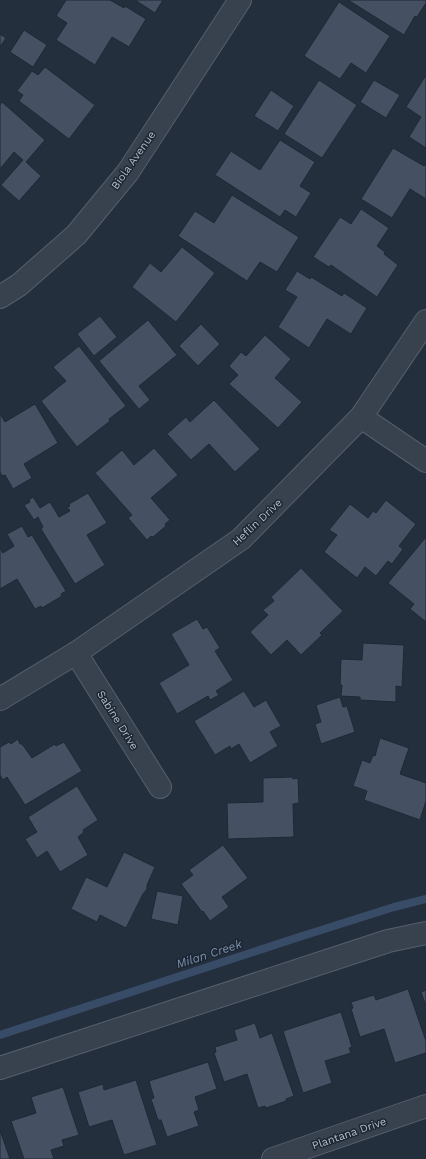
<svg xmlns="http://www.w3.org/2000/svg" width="426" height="1159" viewBox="0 0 426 1159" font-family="'Work Sans',sans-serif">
	<rect width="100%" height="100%" fill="#242f3e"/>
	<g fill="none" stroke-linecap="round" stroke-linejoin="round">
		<path stroke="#394c67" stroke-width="8" d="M0,1035L296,938L394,907L426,899"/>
	</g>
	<g fill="#455162" stroke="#1f2835">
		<path d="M66,0H110L124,8L125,6L146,19L129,47L112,37L95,65L56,40L67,23L56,16Z"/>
		<path d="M135,0H163L155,13Z"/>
		<path d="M348,0H426V3L417,17L415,16L404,35Z"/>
		<path d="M339,2L390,36L366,73L351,63L340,79L304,56Z"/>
		<path d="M24,30L47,45L33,67L10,52Z"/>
		<path d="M0,34L6,38L0,47Z"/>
		<path d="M45,67L95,105L69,139L19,101L23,95L17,91L32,71L38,75Z"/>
		<path d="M426,75V148L409,137L421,117L406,107Z"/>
		<path d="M319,80L357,105L322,158L284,134Z"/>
		<path d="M374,80L400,95L386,118L360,102Z"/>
		<path d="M271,90L294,106L278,131L254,116Z"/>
		<path d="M2,102L45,140L26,162L41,176L19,201L1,185L23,160L14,152L0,169V105Z"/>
		<path d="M280,140L315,162L300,186L311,193L296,217L285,210L280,217L215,175L231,151L260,170Z"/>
		<path d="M393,148L424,166L426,164V199L410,189L392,218L361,199Z"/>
		<path d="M232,195L299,237L277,272L260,262L247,281L178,236L195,211L214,223Z"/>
		<path d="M361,209L389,228L377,246L385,252L384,254L398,265L377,297L331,265L329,267L313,257L340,217L351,224Z"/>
		<path d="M182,247L215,273L176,322L132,287L150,263L161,272Z"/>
		<path d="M297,271L310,279L311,277L342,296L344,293L367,308L351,334L327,319L309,348L278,327L297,297L285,290Z"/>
		<path d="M100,316L117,337L94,356L77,334Z"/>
		<path d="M148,320L177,355L139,386L150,400L139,409L99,361Z"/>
		<path d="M201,324L220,344L198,366L179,346Z"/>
		<path d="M265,335L291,359L275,378L302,402L278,428L229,384L238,375L229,366L241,352L246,356Z"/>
		<path d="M79,346L126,406L109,419L110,421L77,447L41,401L66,381L53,367Z"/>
		<path d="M214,400L260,449L235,472L209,444L191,460L167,434L186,417L190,422Z"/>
		<path d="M35,404L58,443L24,464L32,478L13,489L5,475L2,476L0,472V414L5,422Z"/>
		<path d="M154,448L178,475L151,498L170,520L165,524L166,526L153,537L151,536L147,540L128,518L132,515L95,473L122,450L134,465Z"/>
		<path d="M88,493L107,523L87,535L105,565L75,584L41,529L43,527L38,517L34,520L24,505L30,502L29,500L33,497L40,508L50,502L59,517L70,511L67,507L70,506L69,504Z"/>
		<path d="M386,500L416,524L399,546L403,549L392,564L388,561L376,576L365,567L357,578L324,552L337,535L329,530L350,504L368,518L373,511L376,513Z"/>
		<path d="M22,526L28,537L32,535L66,591L61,594L62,596L42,608L41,606L35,609L17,579L0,589V548L3,553L14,546L7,534Z"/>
		<path d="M426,537V622L410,609L414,604L388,583Z"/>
		<path d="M301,568L343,611L320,633L322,635L301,655L287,640L271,655L250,632L268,615L263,610L274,601L271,597Z"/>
		<path d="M197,619L203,629L207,627L220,648L215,651L233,680L216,691L219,695L210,700L208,696L177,714L159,683L189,665L171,634Z"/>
		<path d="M363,643L404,645L402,687L396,686V702L360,700V697L341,696L342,685H340L341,659L362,660Z"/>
		<path d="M244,691L254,707L266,700L281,726L270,732L278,746L250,763L239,744L231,749L230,746L215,755L194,721Z"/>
		<path d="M340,697L343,707L347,706L355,732L321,744L315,724L321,722L316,705Z"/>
		<path d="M380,738L409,748L400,774L426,783V801L420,820L364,800L367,791L353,786L362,760L370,763L373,755L375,756Z"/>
		<path d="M18,739L20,744H22L32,758L55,744L56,746L64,742L82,771L25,805L7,777L3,780L0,775V747L9,742L11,744Z"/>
		<path d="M293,777V779L298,778L299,803L293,804L294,837L228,839L227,803L263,802V778Z"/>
		<path d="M77,786L98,820L83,830L84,832L78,837L88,855L60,872L47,851L37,858L25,839L37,832L28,817Z"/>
		<path d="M223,845L248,878L222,897L229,907L210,921L203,911L202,912L181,884L193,875L189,870Z"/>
		<path d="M124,852L155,867L147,885V889L143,894L126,928L100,915L97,922L71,909L86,877L107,887Z"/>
		<path d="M157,891L183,896L178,925L151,919Z"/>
		<path d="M408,989L426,1041V1053L395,1063L384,1029L360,1037L351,1009L353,1008L351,1002L374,995L376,1000Z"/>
		<path d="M426,990V1006L421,992Z"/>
		<path d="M341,1012L352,1047L349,1048L351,1053L325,1061L332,1083L303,1093L283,1031Z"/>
		<path d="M255,1023L260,1038L272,1033L294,1096L286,1099V1101L266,1108L265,1106L258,1108L247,1074L224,1082L214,1053L216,1052L215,1047L237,1040L234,1030Z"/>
		<path d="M208,1062L217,1089L195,1097L199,1110L194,1112L199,1126L167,1137L161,1120H158L151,1099L154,1098L149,1081Z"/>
		<path d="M136,1080L157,1145L124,1155L112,1120L89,1127L78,1092L103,1084L104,1090Z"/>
		<path d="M63,1087L79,1135L62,1140L64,1146L51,1150L54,1159H24L11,1121L36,1113L31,1097Z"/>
		<path d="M0,1130L10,1159H0Z"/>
	</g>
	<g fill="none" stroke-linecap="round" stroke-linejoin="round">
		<g stroke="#565f6c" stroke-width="24">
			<g id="minor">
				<path d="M0,297L19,285L76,235L128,172L240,0"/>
				<path d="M361,417L426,461"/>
				<path d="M76,653L160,787"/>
				<path d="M0,699L76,653L241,539L361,417L426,321"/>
				<path d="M0,1068L388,941L426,933"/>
				<path d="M273,1159L426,1106"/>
			</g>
		</g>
		<use href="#minor" stroke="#38414e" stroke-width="22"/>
	</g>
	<g text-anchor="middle" stroke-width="3" stroke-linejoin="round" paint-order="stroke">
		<g font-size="11" fill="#b4bcc9" stroke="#1d2633">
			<text transform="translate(133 160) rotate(-55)" y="4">Biola Avenue</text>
			<text transform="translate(257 522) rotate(-43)" y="4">Heflin Drive</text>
			<text transform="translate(118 720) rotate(58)" y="4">Sabine Drive</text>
			<text transform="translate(349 1133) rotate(-19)" y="4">Plantana Drive</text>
		</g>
		<g font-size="12" font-style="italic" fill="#7c92b1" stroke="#1d2633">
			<text transform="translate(209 954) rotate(-18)" y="4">Milan Creek</text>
		</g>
	</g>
</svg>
